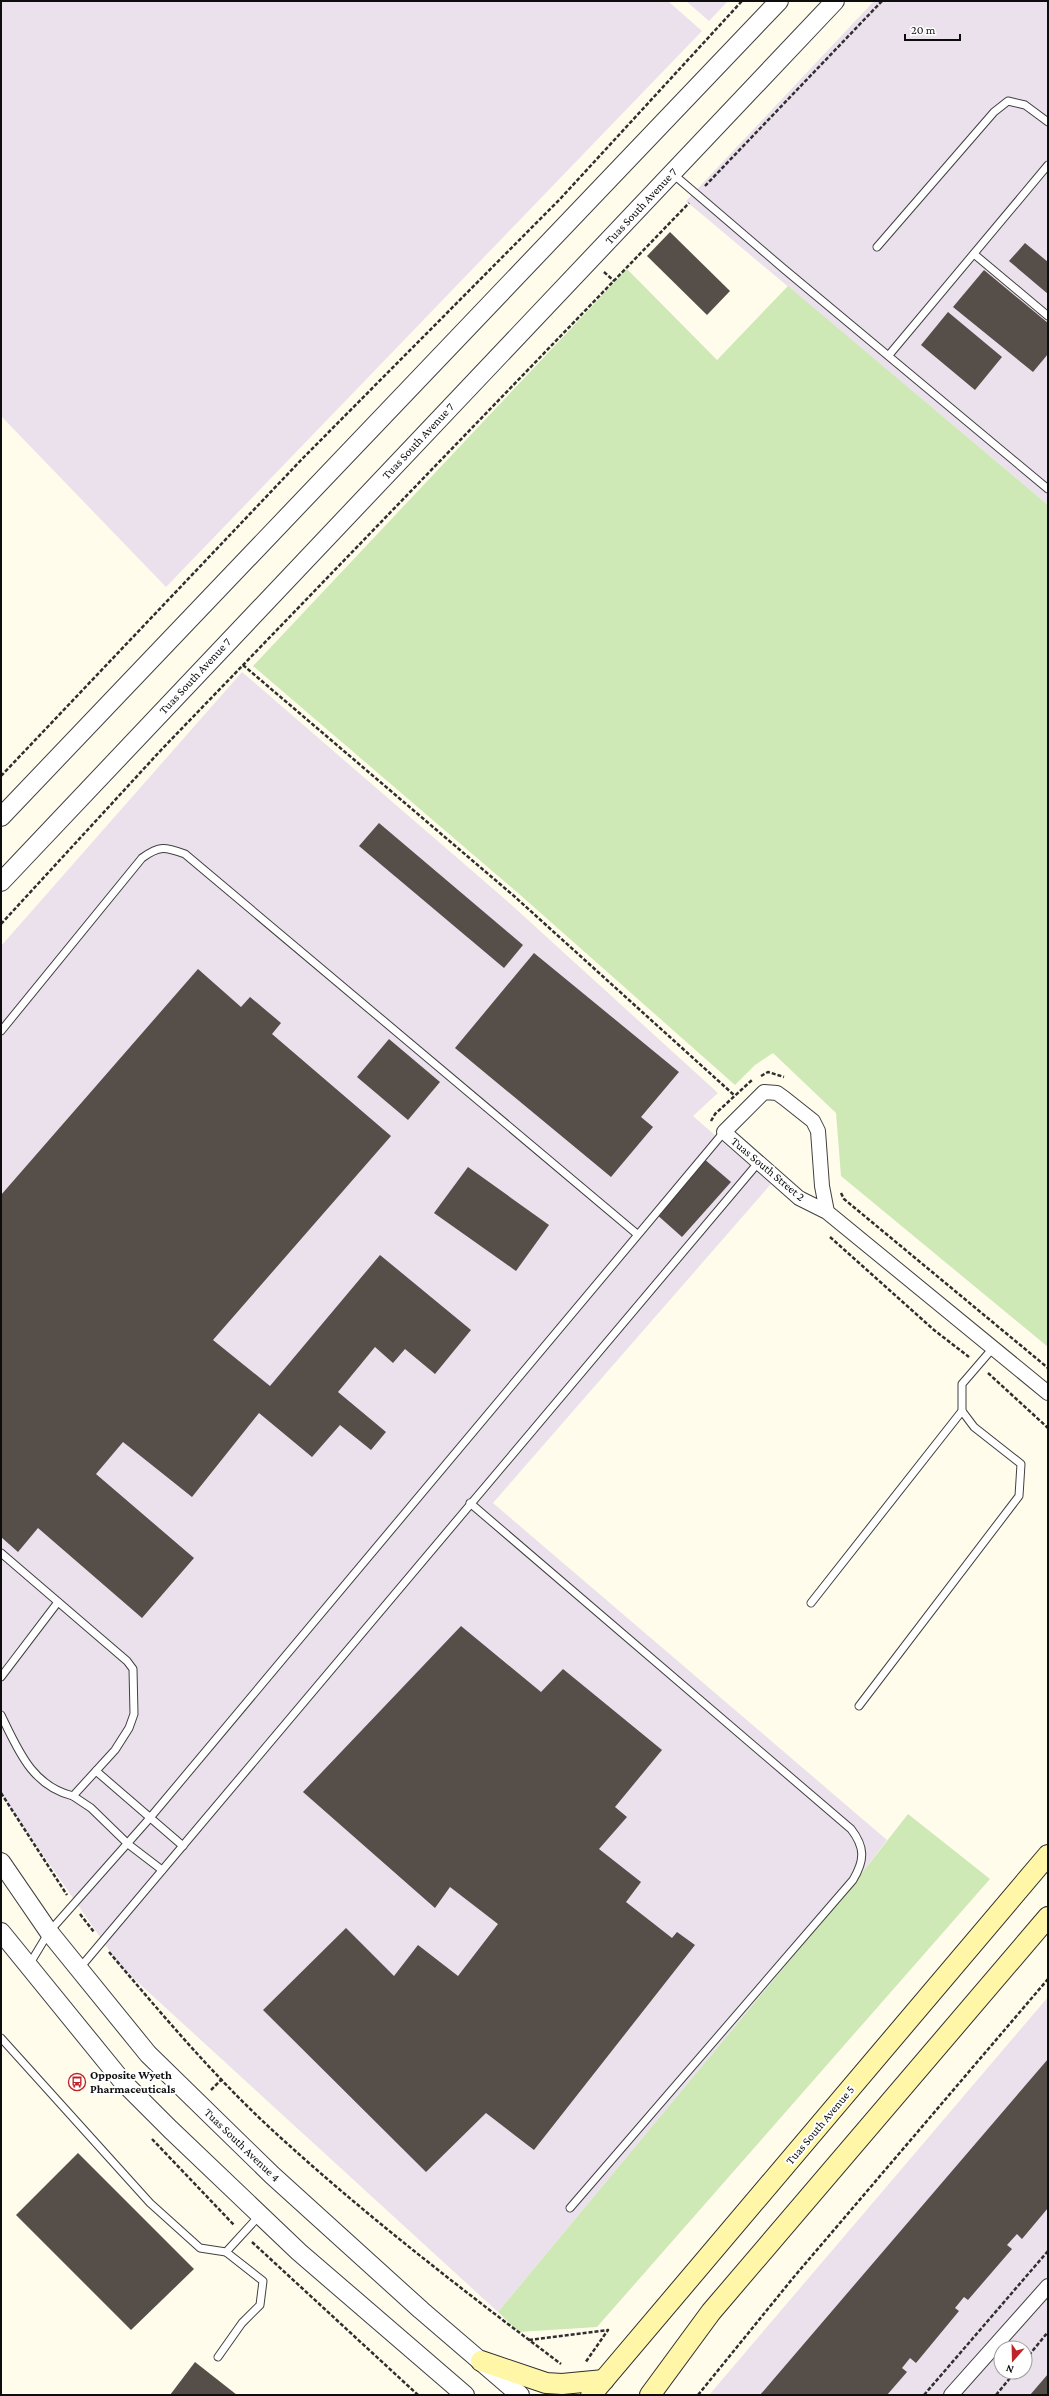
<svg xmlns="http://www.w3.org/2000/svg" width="1049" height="2396" viewBox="0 0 1049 2396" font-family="'Crimson Pro',serif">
	<rect width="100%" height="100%" fill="#fffcec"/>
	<g fill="#ebe1ec" fill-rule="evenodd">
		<path d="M1,1H668L702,31L166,587L1,416Z"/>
		<path d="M686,1H728L709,21Z"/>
		<path d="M874,1H1048V505L686,201Z"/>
		<path d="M242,672L506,900L718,1093L693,1116L771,1184L493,1503L887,1840L858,1878L498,2312L120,1966L1,1794V946Z"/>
		<path d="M1048,1997V2395H709L916,2152ZM1001,2348H1025V2372H1001Z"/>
	</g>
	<g fill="#cfe9b6">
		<path d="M627,269L717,360L788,286L1048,505V1347L841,1176L836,1113L773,1053L755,1065L735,1085L518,893L253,666Z"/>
		<path d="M908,1814L990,1879L597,2327L519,2332L498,2312L858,1878Z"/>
	</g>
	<g fill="#554e49">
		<path d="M670,232L730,291L707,315L647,256Z"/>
		<path d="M1025,243L1048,262V294L1009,261Z"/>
		<path d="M984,270L1048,323V354L1033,372L953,307Z"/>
		<path d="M948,312L1002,357L975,390L921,345Z"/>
		<path d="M379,823L523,945L504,968L359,846Z"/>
		<path d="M534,953L679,1072L641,1117L653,1127L611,1177L455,1048Z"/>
		<path d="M198,969L241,1007L250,997L281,1023L272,1034L391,1136L213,1340L270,1386L380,1255L471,1330L435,1374L405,1349L393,1363L375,1347L338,1392L386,1432L371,1450L340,1425L312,1457L259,1413L192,1497L123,1442L96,1474L194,1558L142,1618L38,1528L18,1552L1,1537V1195Z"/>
		<path d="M389,1039L440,1082L408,1120L357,1077Z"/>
		<path d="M703,1158L731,1182L682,1237L655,1213Z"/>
		<path d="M468,1167L549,1225L516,1271L434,1213Z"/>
		<path d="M461,1626L541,1692L563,1669L662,1750L615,1807L627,1817L599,1849L641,1882L626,1902L672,1938L677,1932L695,1945L534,2150L486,2113L426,2172L263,2010L346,1928L394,1976L418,1945L458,1976L498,1924L450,1887L435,1908L303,1792Z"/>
		<path d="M1048,2059V2208L1022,2239L1017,2234L1007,2245L1012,2249L968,2300L964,2297L955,2308L959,2311L916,2363L910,2358L902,2368L907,2372L887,2395H760Z"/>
		<path d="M78,2153L194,2269L131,2330L16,2215Z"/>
		<path d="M195,2362L237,2395H170Z"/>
		<path d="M1048,2374V2395H1030Z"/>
	</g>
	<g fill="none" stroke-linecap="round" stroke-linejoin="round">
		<g stroke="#404040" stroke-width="9">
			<g id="service">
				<path d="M673,174L784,269L1048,489"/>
				<path d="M877,247L994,112L1008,101L1025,105L1048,122"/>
				<path d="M974,254L1048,316"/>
				<path d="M889,355L1048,165"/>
				<path d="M1,1031L142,858C160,845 165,847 185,854L637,1234"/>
				<path d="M470,1503L851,1829C865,1847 865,1860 853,1880L570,2208"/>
				<path d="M1,1553L127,1661L133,1669L134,1714L129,1728L115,1750L73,1796C32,1786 18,1750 1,1715"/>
				<path d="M811,1603L962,1411"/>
				<path d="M1,1677L58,1602"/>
				<path d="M859,1706L1019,1496L1021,1464L974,1427L962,1411V1384L993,1348"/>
				<path d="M96,1771L183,1846"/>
				<path d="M73,1796L91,1808L128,1844L162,1870"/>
				<path d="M29,1965L49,1932L149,1819L724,1132"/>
				<path d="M79,1969L758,1163"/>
				<path d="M1,2038L150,2203L200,2248L226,2252L259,2216"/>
				<path d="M218,2357L242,2323L260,2305L263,2281L226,2252"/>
			</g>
		</g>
		<g stroke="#404040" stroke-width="16">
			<g id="minor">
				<path d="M827,1212L822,1186L818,1131L813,1121L784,1098L777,1093L764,1092L724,1132L799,1198L827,1212L1048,1393"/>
				<path d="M951,2395L1048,2286"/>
			</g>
		</g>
		<g stroke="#404040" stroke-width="20">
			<g id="tertiary">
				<path d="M1,817L779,1"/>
				<path d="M1,882L835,1"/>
				<path d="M1,1862L49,1932L148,2054L272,2175L421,2310L520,2395"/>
				<path d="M1,1932L123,2082L170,2129L299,2252L465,2395"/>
			</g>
		</g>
		<g stroke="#2f2f2f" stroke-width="22">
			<g id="secondary">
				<path d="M481,2361L546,2383L562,2384L604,2380"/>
				<path d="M591,2395L1048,1855"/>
				<path d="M650,2395L711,2312L1048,1917"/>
			</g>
		</g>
		<g stroke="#2f2f2f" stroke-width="2.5" stroke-dasharray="4 2" stroke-linecap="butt">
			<path d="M705,186L882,1"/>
			<path d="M604,272L614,281"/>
			<path d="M243,665L514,896L734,1095"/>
			<path d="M1,776L303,458L561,198L742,1"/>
			<path d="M1,924L162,749L689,203"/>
			<path d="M761,1076L768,1072L784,1077"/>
			<path d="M711,1121L715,1114L752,1080"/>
			<path d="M841,1193L844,1199L1048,1368"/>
			<path d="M830,1237L934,1330L969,1357"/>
			<path d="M988,1373L1048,1428"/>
			<path d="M1,1793L67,1895"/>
			<path d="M80,1914L94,1932"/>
			<path d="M109,1952C160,2012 211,2073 269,2127C361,2212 461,2289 561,2364"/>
			<path d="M211,2090L222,2079"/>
			<path d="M152,2139L234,2225"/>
			<path d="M252,2242L418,2395"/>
			<path d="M529,2340L608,2330L585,2363"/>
			<path d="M1025,2360L1048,2332"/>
			<path d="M698,2395L793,2278L1048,1979"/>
			<path d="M924,2395L1048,2251"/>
			<path d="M996,2395L1015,2372"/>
		</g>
		<use href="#service" stroke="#fff" stroke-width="7"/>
		<use href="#minor" stroke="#fff" stroke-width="14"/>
		<use href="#tertiary" stroke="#fff" stroke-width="18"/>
		<use href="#secondary" stroke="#fff7a7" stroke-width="20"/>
	</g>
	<defs>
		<g id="bus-ring" transform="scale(0.9)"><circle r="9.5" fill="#fff" stroke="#be2427" stroke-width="1.5"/><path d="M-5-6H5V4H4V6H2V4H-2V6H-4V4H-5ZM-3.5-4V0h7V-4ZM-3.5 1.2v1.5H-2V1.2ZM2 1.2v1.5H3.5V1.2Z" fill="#be2427"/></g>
	</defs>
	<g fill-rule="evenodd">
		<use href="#bus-ring" x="77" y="2082"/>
	</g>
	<g text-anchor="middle" stroke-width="4" stroke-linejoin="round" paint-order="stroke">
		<g font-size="12" fill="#0d0d0d" stroke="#fff">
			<text transform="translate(641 206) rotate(-47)" y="4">Tuas South Avenue 7</text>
			<text transform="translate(418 441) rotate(-47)" y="4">Tuas South Avenue 7</text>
			<text transform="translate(195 676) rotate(-47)" y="4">Tuas South Avenue 7</text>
			<text transform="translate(768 1169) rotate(40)" y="4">Tuas South Street 2</text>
			<text transform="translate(820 2125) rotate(-50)" y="4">Tuas South Avenue 5</text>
			<text transform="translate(242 2145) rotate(44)" y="4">Tuas South Avenue 4</text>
		</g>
		<g font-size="12" font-weight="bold" fill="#0d0d0d" stroke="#fff" text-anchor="start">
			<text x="90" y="2079">Opposite Wyeth<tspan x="90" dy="14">Pharmaceuticals</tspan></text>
		</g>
	</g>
	<rect width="1049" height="2396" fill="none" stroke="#0d0d0d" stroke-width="4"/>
	<g transform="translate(1013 2360) rotate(200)"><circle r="19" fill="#ffffff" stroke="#9e9e9e"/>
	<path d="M0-3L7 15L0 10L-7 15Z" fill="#be2427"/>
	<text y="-6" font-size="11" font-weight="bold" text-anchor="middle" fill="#0d0d0d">N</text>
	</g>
	<path d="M905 34v6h55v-6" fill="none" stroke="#0d0d0d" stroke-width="2"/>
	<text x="911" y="34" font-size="12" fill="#0d0d0d" stroke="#ffffff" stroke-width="3" paint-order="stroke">20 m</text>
</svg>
